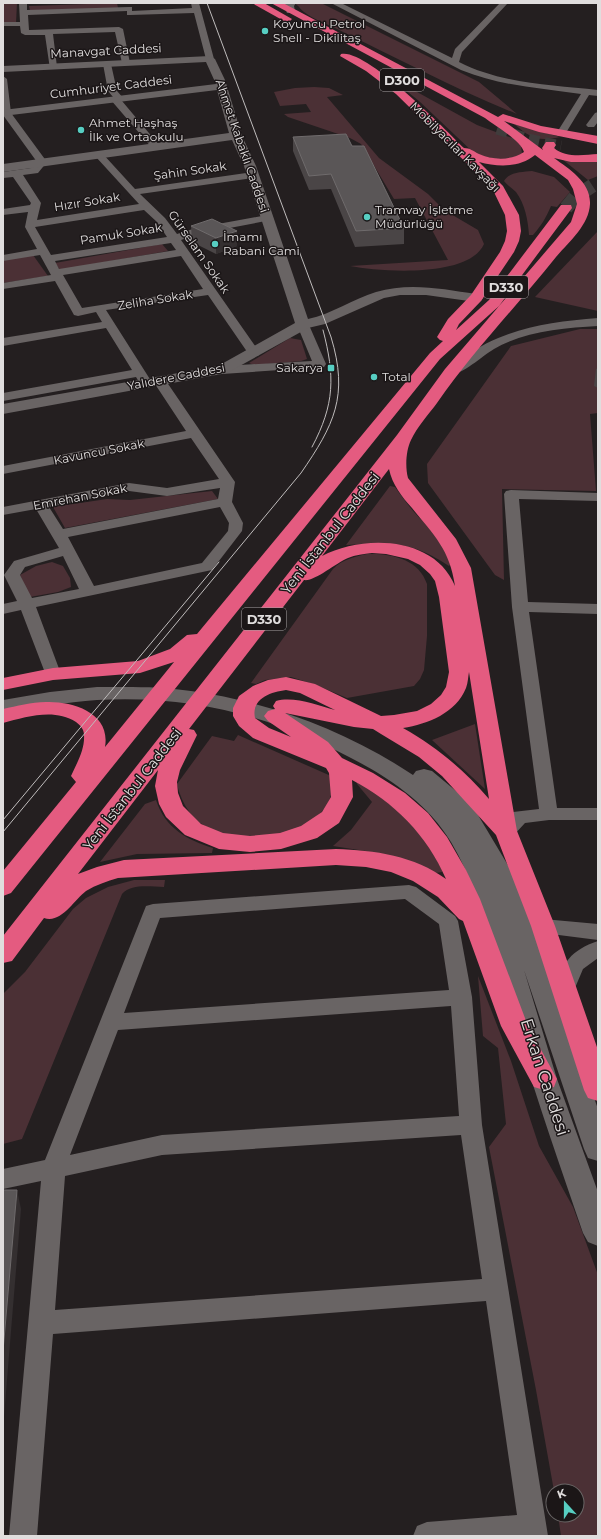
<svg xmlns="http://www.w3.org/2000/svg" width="601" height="1539" viewBox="0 0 601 1539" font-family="Montserrat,sans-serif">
	<rect width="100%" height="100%" fill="#241f20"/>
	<g fill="#4b3035">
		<path d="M3,3H17L16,23H3Z"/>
		<path d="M117,3L118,8L30,11L29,6Z"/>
		<path d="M293,3H321L479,82L517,114C455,89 397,58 337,29C327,24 313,19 304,12C299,8 299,5 293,3Z"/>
		<path d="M388,76L477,125L515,139L521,146L522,154L512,158L496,159L475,154L419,101Z"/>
		<path d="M314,87L329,88L343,95L327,97L379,158L428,194L444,210L478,230L484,244C469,278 381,272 350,266L448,260L415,198L394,199L361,144L350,138L288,117L284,114L311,112L306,104L280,106L274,92L295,88Z"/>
		<path d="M514,124L560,137C537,142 531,138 514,124Z"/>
		<path d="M562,159L598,161V176L588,180Z"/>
		<path d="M532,171L554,177L570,192L557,207L551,206C546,218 541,226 533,235H529C528,220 525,204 516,192C512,188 507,185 504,181C509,172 522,172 532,171Z"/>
		<path d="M598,231V311L535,297Z"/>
		<path d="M162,244L168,251L60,270L55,263Z"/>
		<path d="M33,255L48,276L3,283V259Z"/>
		<path d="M580,329H598V413L590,414L596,491L502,489L504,580L495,575L428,483L427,464L511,346Z"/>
		<path d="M290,338L301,340L307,359L301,361L254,365L249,363Z"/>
		<path d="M390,486L395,487C401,495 407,504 414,512C427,527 449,543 451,564L449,566C410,540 391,543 346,545Z"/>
		<path d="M212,491L218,499L65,528L53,507L107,499L130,500Z"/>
		<path d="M367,554C391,553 419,559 427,584V636L424,670L420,679L414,686L347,698L316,685L291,677L265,680L256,684L251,683L333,569C343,559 354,557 367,554Z"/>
		<path d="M52,562L63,566L70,578L71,587L58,592L30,597L20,575L36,566Z"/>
		<path d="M475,724L485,789L432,740Z"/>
		<path d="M238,735L331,776C331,780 332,785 332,788C331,819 288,836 262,837C256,837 250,836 244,836C234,835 223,835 213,830C193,822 182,805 177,784L212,736L234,741Z"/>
		<path d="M356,780C384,798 409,818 428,845C434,853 438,862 442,870V872L436,873L365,851L333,846L351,830L372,802L357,784Z"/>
		<path d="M156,800C165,828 187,840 213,848L212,853L137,854L100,862L145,804Z"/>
		<path d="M134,880H165L164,887C151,887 132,883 122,894L22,1139L3,1144V994L25,972L73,909L86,898L108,887Z"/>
		<path d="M478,976L511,1061L539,1146L573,1207L598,1275V1536H561L558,1515H577V1491H554L536,1390L489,1147L506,1124L498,1048L483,1036Z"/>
	</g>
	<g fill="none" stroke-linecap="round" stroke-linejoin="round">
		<path stroke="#403c3c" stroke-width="11" stroke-dasharray="11 5.5" stroke-linecap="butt" d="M497,129L532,140L561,146"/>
		<path stroke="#403c3c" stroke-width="14" stroke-dasharray="14 7" stroke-linecap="butt" d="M566,208L575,197L598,182"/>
		<g fill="#696464" fill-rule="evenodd">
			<path d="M19,3H27V10L129,7H132V11L192,8L191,3H199L214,59L210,62L206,59L194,13L130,15H127V11L28,15L29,30L119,27L123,29L130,63L129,65H123L122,63L115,32L53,34L57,67L56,69H50L45,35H25L21,33L20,26H3V22H20Z"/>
			<path d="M331,3H341L452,58L455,49L500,3H508L462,52L459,62C502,84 552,85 598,90V96L589,95L564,136H558L556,134L581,94C539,88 501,86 461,70Z"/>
			<path d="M107,61L111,64L117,91L124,99L122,101L159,145L161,147L159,149H153L110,99L113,97L108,91L103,64Z"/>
			<path d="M3,76L7,79L11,113L47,162L38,173L23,175L41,203L37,220L139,204L96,157L94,155L96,153H102L135,189L253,172L257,173L258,175L253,178L140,194L165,218L177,234L196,228L267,215L271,216L272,218L271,220L198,234L181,240L260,353L258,356H250L208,295L106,310L153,384L152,387H142L136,377L3,401V393L132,370L106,328L3,346V338L102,322L96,312L78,316L74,315L55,281L3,289V283L51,275L40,255L3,261V255L37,249L25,227L28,212L3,215V209L30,205L31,203L13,177L3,178V172L31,168L37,162L3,115ZM144,210L157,222L167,237L51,255L35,227ZM171,243L176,250L59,269L55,261ZM181,256L203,289L82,308L63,275Z"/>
			<path d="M598,112V122L594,127H588L586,125L595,113Z"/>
			<path d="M598,318V326C563,328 525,331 494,349C482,356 459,378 446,375L445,372C449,366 458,362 464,357C505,328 549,322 598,318Z"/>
			<path d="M303,321L307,322L309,325L326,364L324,367L222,374L218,373L216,370L218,367L222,366L312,361L297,325L299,322Z"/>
			<path d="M159,377L164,378L235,482L232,502L243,523L242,531L212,570L36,607L61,674L59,678L53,679L47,678L21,610L3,614V604L17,601L4,575L14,561L59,548L36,509L3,515V507L129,483L167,488L219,479L191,438L3,474V466L186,431L153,381L154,378ZM220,488L218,499L63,529L49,507L129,491L167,496ZM220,507L229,523L228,531L202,563L94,586L68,537ZM63,556L79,589L32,598L20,575L25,567Z"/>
			<path d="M511,490L598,493V501L519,499L528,602L598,604V614L529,612L557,808H598V820H549L525,823L513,836L506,838L499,836L497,831L513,812L539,809L512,607L504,494L506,491Z"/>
			<path d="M409,885L416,887L455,916L458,921L472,997L482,1125L548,1536H413L417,1526L427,1522L517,1515L486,1301L53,1334L37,1536H9L41,1181L3,1189V1169L45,1160L146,906L153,904ZM405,899L439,924L449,990L124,1013L160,918ZM451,1006L459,1116L162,1135L70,1155L118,1030ZM461,1135L482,1279L55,1310L65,1176L162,1155Z"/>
			<path d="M543,919L598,924V940L543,933L536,931L533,926L536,921Z"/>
			<path d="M598,941V958L583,969L572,995L565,997L558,995L555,989C562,963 571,950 598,941Z"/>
		</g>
		<g fill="#696464" fill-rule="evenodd">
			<path d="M286,3H296L294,6L295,11L293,13H287L284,5Z"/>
			<path d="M210,56L215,59L225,80L242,136L256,166L308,319C332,314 353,299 376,292C409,282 443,289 476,294L481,295L483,298L481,301L476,302L426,295H400L384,298L325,324L308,328L227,373L3,414V404L218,366L295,323L244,166L232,140L3,172V164L229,133L217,90L3,116V110L216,84L206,62L3,72V66Z"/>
			<path d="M97,687C129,687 160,686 191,691C270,702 347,731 413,775L416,771L424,769L432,771L462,796L478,815L509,867L531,919L598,1109V1161L588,1158L584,1149L524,970L557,1079L598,1192V1246L588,1242L583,1233C561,1168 538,1104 519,1039C510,1010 502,981 493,952C482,914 471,875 451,842C428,804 390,778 351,758C269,715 191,695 97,700C66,702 34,708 3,714V700L50,692Z"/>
		</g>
		<g fill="#e45b80" fill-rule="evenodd">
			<path d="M252,3H264L292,19L290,21H284Z"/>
			<path d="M271,3H283L498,117L503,114L541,126L598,136V144L539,132L504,121L543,150L542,148L546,142H554L556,145L554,148C565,158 584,155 598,154V162H571L554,158C569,169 591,182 590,204C589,225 569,242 556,257C517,306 473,351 437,403C429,414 417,427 411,440C406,450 405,467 408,478L456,539L471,568L517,831L555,926L598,1050V1101L588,1098L584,1090L531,926L496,835L442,776L419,757L381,734L373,729L354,727L285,713L328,742L342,758L373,773L405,793L428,813L447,837L466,870L480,899L528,1026L557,1079L554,1087L544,1090L534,1087L501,1026L463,921L459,919L438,897L413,881L391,872L366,867L336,865L118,878C107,881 96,885 86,891C74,900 61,924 44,918L12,961L3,963V936L397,435L445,369L571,222L577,204L573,189L568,180L535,155C519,168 498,167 479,162L503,186L519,215L521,231L519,241L514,252L481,301L459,324L456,330L489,300L561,205H571L572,208L499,306L440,359L11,893L3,896V871L76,782L71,776C77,763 85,749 84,735C84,729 80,725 76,722C54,708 26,717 3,723V709C17,706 31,702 46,702C73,701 111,713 105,747L174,662L140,673L53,680L3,690V678L53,668L138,661L170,649L187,635L197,634L430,353L443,341L440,340L437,337L448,319L471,295L500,252L505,241L507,231L505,215L492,188L396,94L366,71L340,56L341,54C366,48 445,129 464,148C470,148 473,151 479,154C493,160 510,161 524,152C521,140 495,126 485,118ZM389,469C392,484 402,497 412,508C434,535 450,550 455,586C435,536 363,534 322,556ZM372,553L386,554L408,559L420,565L430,574L435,581L439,597L449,672L446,687L441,695L431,704L417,711L394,715L381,716L315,684L286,677L268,680L253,686L239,696L233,708V716L239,726L253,738L326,768L329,773L331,797L322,812L301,826L280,833L250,836L223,833L201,824L183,806L178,793L177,782L180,770L197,735L194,730L189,729L304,580C314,582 336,563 348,558C355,555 364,554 372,553ZM469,672L489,799C464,770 437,747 403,728C428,724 456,713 466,688C468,683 468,677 469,672ZM286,690L300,693L335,710C317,705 294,696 276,701L273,706L275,709L268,711L264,716L268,721L291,737L269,728L255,718C251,699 270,692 286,690ZM158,770L155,786L159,804L166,817L185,835L219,849L250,852L281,849L317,838L339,823L353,797L352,780C394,802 427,835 446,879C415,856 374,850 336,849L124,860L97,867L78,874Z"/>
		</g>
		<g stroke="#bfbcbc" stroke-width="1">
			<path d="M312,447C335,404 335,376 323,330"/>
			<path d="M3,820L219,562"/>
			<path d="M3,832L301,473C334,425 349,396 331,337L207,3"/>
		</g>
	</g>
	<g fill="#4a4546">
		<path d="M293,137L352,146L404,228V244L355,247L331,189L309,190L293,151Z"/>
		<path d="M191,226L237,246L216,254L192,242Z"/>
		<path d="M598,368V388L594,386L596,369Z"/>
	</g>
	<g fill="#342f30">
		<path d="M237,231V246L216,254V238Z"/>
		<path d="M17,1190L21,1209L3,1429V1351Z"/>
	</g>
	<g fill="#5a5657" stroke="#6f6b6c">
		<path d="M346,134L352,146H364L404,228L356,231L331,174L309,176L293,137Z"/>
		<path d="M212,219L237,231L216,238L191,226Z"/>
		<path d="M3,1190H17L3,1351Z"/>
	</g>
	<g fill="#57cec2" stroke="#1b1617" stroke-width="1.5">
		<circle cx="265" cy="31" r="4"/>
		<circle cx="81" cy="130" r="4"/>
		<circle cx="367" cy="217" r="4"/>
		<circle cx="215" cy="244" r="4"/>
		<rect x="327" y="364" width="8" height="8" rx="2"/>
		<circle cx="374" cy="377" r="4"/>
	</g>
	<g text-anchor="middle" stroke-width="3" stroke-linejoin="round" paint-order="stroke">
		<g font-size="12" fill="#e0dddd" stroke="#1b1617" text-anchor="start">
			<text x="273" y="28">Koyuncu Petrol<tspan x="273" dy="14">Shell - Dikilitaş</tspan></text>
			<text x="89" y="127">Ahmet Haşhaş<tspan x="89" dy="14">İlk ve Ortaokulu</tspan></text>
			<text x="375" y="214">Tramvay İşletme<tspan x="375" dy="14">Müdürlüğü</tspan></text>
			<text x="223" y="241">İmamı<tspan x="223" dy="14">Rabani Cami</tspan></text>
			<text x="323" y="372" text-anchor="end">Sakarya</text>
			<text x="382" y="381">Total</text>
		</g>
		<g font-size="12" fill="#e0dddd" stroke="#1b1617">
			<text transform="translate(106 51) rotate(-3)" y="4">Manavgat Caddesi</text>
			<text transform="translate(111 87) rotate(-7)" y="4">Cumhuriyet Caddesi</text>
			<text transform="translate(242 146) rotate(71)" y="4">Ahmet Kabaklı Caddesi</text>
			<text transform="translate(455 147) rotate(45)" y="4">Mobilyacılar Kavşağı</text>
			<text transform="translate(190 171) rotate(-8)" y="4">Şahin Sokak</text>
			<text transform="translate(87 202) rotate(-9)" y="4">Hızır Sokak</text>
			<text transform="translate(121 234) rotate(-9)" y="4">Pamuk Sokak</text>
			<text transform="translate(199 252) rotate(55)" y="4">Gürselam Sokak</text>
			<text transform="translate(155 300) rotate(-9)" y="4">Zeliha Sokak</text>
			<text transform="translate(176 377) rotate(-11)" y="4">Yalıdere Caddesi</text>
			<text transform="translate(99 452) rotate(-11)" y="4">Kavuncu Sokak</text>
			<text transform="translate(80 497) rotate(-11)" y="4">Emrehan Sokak</text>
		</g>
		<g fill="#1b1617" stroke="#a5a1a2" stroke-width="1">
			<rect x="380" y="69" width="44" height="22" rx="3"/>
			<rect x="484" y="276" width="44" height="22" rx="3"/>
			<rect x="242" y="608" width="44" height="22" rx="3"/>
		</g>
		<g font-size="13" font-weight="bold" fill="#e0dddd">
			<text x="402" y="85">D300</text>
			<text x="506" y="292">D330</text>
			<text x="264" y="624">D330</text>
		</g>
		<g font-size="14" fill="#e0dddd" stroke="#1b1617">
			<text transform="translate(330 533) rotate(-52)" y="5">Yeni İstanbul Caddesi</text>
			<text transform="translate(132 789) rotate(-52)" y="5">Yeni İstanbul Caddesi</text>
		</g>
		<g font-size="17" fill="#e0dddd" stroke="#1b1617">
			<text transform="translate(545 1077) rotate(72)" y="6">Erkan Caddesi</text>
		</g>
	</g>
	<rect width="601" height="1539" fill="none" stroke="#e0dddd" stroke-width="8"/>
	<g transform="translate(565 1503) rotate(339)"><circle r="19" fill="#1b1617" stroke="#6a6666"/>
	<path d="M0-3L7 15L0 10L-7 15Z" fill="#57cec2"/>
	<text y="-6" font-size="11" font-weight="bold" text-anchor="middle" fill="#e0dddd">K</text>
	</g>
</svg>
